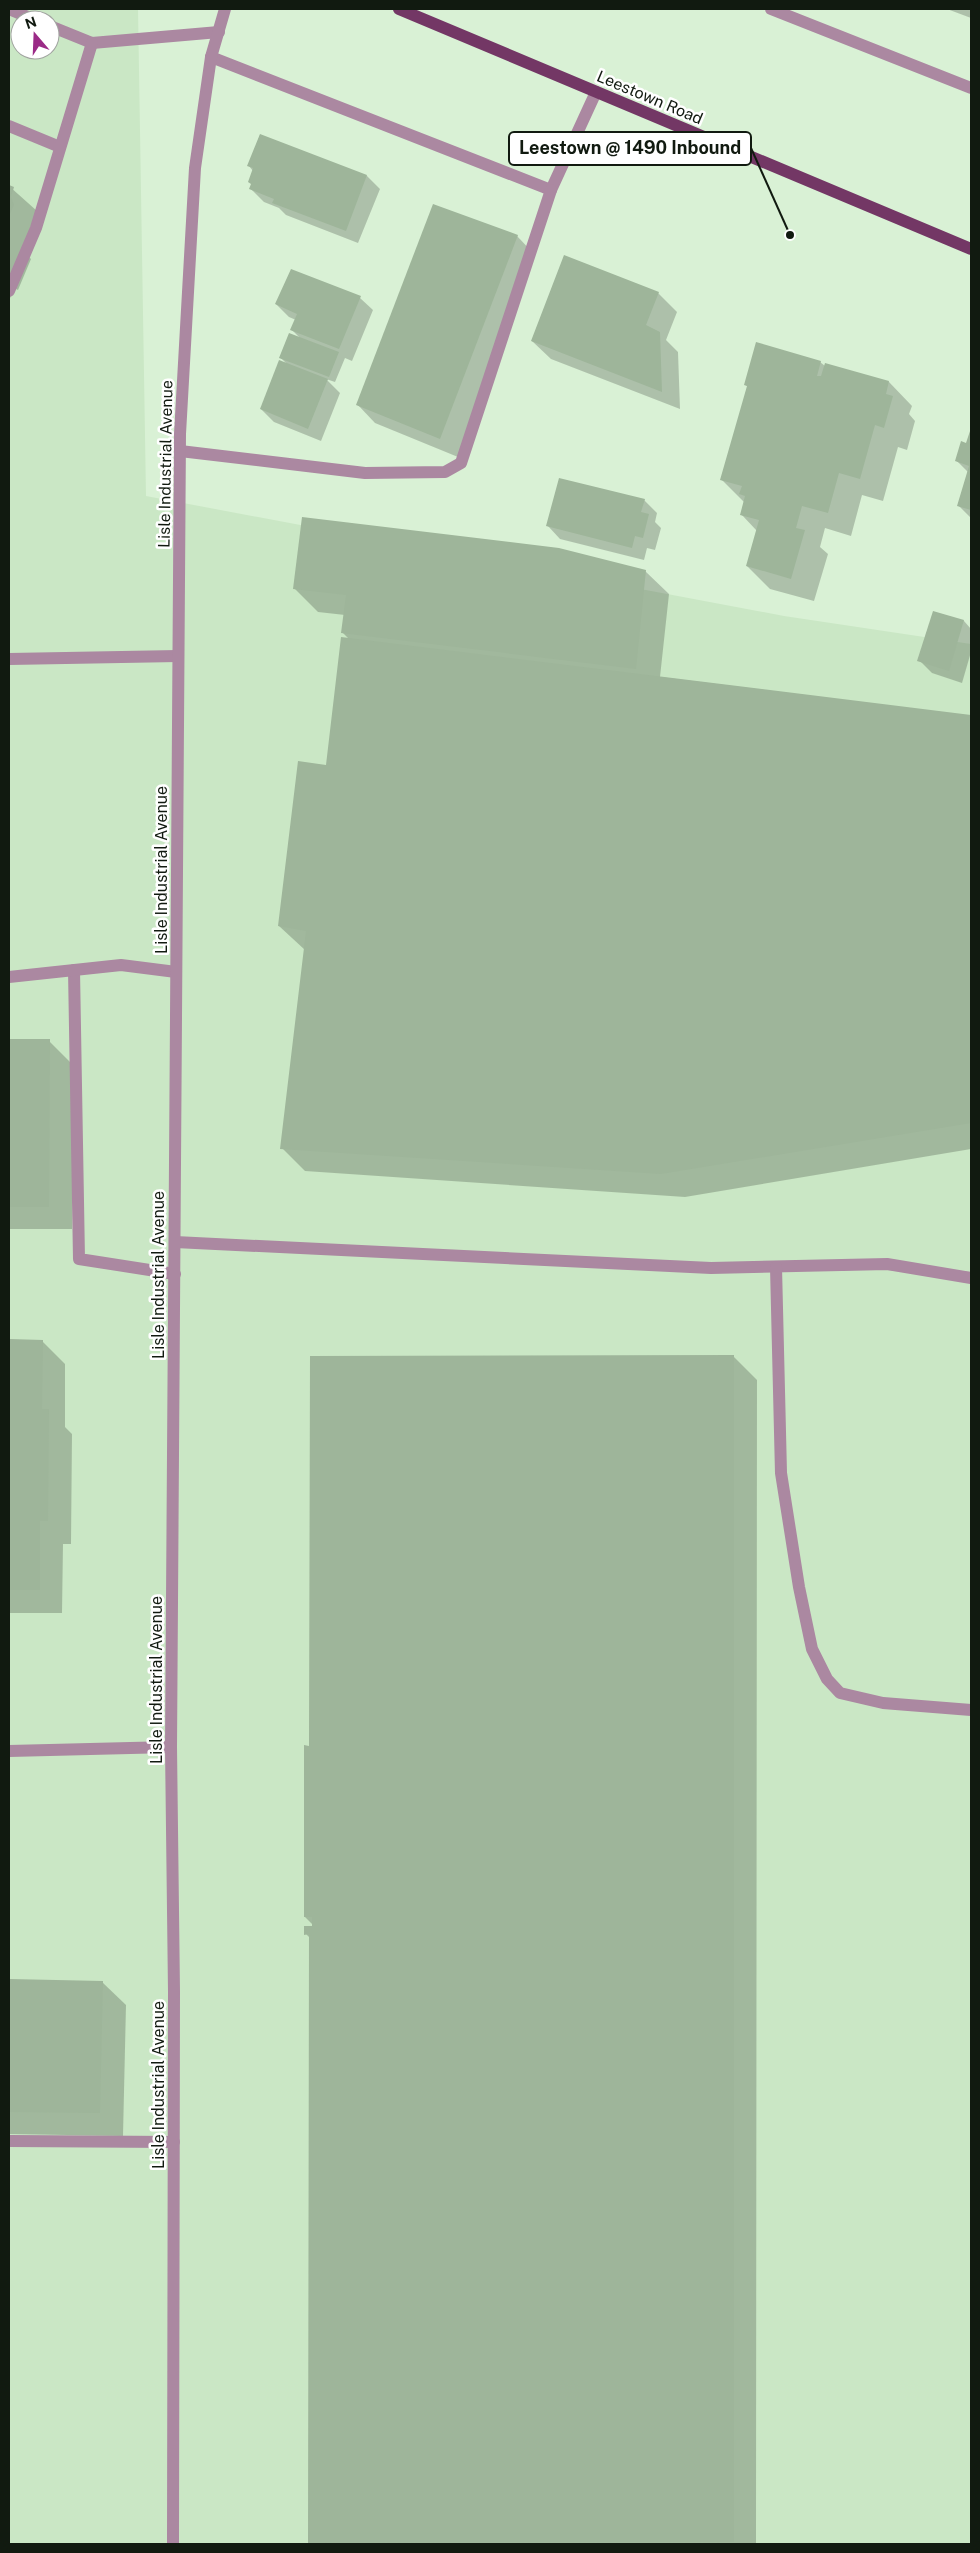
<svg xmlns="http://www.w3.org/2000/svg" width="980" height="2553" viewBox="0 0 980 2553" font-family="'Public Sans',sans-serif">
	<rect width="100%" height="100%" fill="#d9f1d5"/>
	<path fill="#cae7c5" fill-rule="evenodd" d="M9,9H138L146,496L784,616L971,644V2544H9ZM20,20H50V50H20Z"/>
	<g fill="#0003">
		<path d="M947,9H971V18Z"/>
		<path d="M260,135L367,176L380,189L358,243L286,215L279,208L264,202L251,189L253,171L249,166Z"/>
		<path d="M9,186L37,211L28,256L31,259L18,290L14,288L9,301Z"/>
		<path d="M517,236L535,255L458,457L375,423L357,404Z"/>
		<path d="M658,293L677,312L666,340L678,352L680,409L551,359L532,341Z"/>
		<path d="M360,298L373,310L352,361L345,358L335,382L326,379L340,393L321,441L274,422L261,409L287,364L280,357L300,338L292,330L296,320L289,317L276,304Z"/>
		<path d="M820,362L825,366L889,382L912,406L909,414L915,421L907,450L898,447L883,501L862,495L851,536L825,528L820,547L828,554L814,601L770,589L747,566L757,531L741,514L744,502L721,479L748,387L745,384Z"/>
		<path d="M971,431V518L958,505L968,472L957,461L967,445Z"/>
		<path d="M644,500L657,513L655,522L661,528L655,550L647,548L644,560L560,539L548,526Z"/>
		<path d="M645,571L669,594L660,677L971,716V1149L685,1197L305,1171L282,1148L305,950L279,926L327,767L349,639L342,632L345,615L318,612L295,589Z"/>
		<path d="M934,612L964,621L971,629V652L962,683L932,673L919,660Z"/>
		<path d="M9,1041H49L72,1064V1229H9Z"/>
		<path d="M9,1341H42L65,1364V1427L72,1434L71,1544H63L62,1613H9Z"/>
		<path d="M734,1357L757,1380L756,2544H312L309,2542L310,1938L306,1934L313,1928V1925L305,1917L310,1747Z"/>
		<path d="M9,1981L102,1982L126,2005L123,2136L9,2134Z"/>
	</g>
	<g fill="#9eb59a">
		<path d="M260,134L367,175L346,231L272,203L274,199L249,189L251,184L248,182L253,168L247,166Z"/>
		<path d="M9,185L14,187L11,197L14,205L9,216Z"/>
		<path d="M433,204L518,235L440,439L356,405Z"/>
		<path d="M564,255L659,292L646,325L660,332L662,392L531,341Z"/>
		<path d="M291,269L361,296L339,349L290,330L297,314L275,304Z"/>
		<path d="M289,333L339,352L329,377L279,358Z"/>
		<path d="M756,342L821,361L817,376H821L825,363L889,381L886,394L893,396L884,428L875,425L860,479L839,473L828,513L802,506L796,528L805,530L791,579L746,566L759,520L740,515L745,496L739,494L742,486L720,480L747,386L744,385Z"/>
		<path d="M279,360L328,379L308,429L260,409Z"/>
		<path d="M971,428V510L957,506L969,466L955,461L961,441L966,443Z"/>
		<path d="M559,478L645,499L641,512L649,514L643,538L635,536L632,548L546,526Z"/>
		<path d="M302,517L559,548L646,570L636,669L341,633L346,595L293,589Z"/>
		<path d="M933,611L964,620L949,671L917,661Z"/>
		<path d="M341,637L971,715V1123L661,1174L280,1149L306,931L278,926L298,761L326,765Z"/>
		<path d="M9,1039H50L49,1207H9Z"/>
		<path d="M9,1339L43,1340L42,1409H49L48,1521H40V1590H9Z"/>
		<path d="M734,1355V2542L308,2543L309,1934L304,1935V1926H312V1917H304V1745L309,1746L310,1356Z"/>
		<path d="M9,1979L103,1981L100,2113L9,2112Z"/>
	</g>
	<g fill="none" stroke-linecap="round" stroke-linejoin="round">
		<g stroke="#ab88a1" stroke-width="12">
			<path d="M9,9L35,20"/>
			<path d="M771,9L971,88"/>
			<path d="M50,26L92,43L219,32"/>
			<path d="M211,57L551,190L596,92"/>
			<path d="M9,126L60,147"/>
			<path d="M9,291L36,228L92,43"/>
			<path d="M180,451L365,473L445,472L461,463L551,190"/>
			<path d="M9,659L178,656"/>
			<path d="M74,970L79,1259L175,1274"/>
			<path d="M9,977L121,965L176,972"/>
			<path d="M175,1242L711,1268L887,1264L971,1278"/>
			<path d="M776,1267L781,1473L799,1587L812,1649L827,1679L840,1693L883,1703L971,1710"/>
			<path d="M9,1751L171,1747"/>
			<path d="M9,2141L174,2142"/>
		</g>
		<path stroke="#ab88a1" stroke-width="12" d="M173,2544L174,1991L171,1747L180,434L195,168L211,57L225,9"/>
		<path stroke="#733765" stroke-width="12" d="M399,9L971,249"/>
	</g>
	<g text-anchor="middle" stroke-width="5" stroke-linejoin="round" paint-order="stroke">
		<g font-size="16" fill="#111a10" stroke="#fff">
			<text transform="translate(650 97) rotate(23)" y="6">Leestown Road</text>
			<text transform="translate(165 464) rotate(-89)" y="6">Lisle Industrial Avenue</text>
			<text transform="translate(161 870) rotate(-90)" y="6">Lisle Industrial Avenue</text>
			<text transform="translate(158 1275) rotate(-90)" y="6">Lisle Industrial Avenue</text>
			<text transform="translate(156 1680) rotate(-90)" y="6">Lisle Industrial Avenue</text>
			<text transform="translate(158 2085) rotate(-90)" y="6">Lisle Industrial Avenue</text>
		</g>
	</g>
	<path fill="none" stroke="#111a10" stroke-width="2" d="M790 235L751 148"/>
	<circle fill="#111a10" stroke="#fff" stroke-width="2" cx="790" cy="235" r="5"/>
	<rect fill="#fff" stroke="#111a10" stroke-width="2" x="509" y="132" width="242" height="33" rx="5"/>
	<g font-size="18" text-anchor="middle" font-weight="bold" fill="#111a10">
		<text x="630" y="154">Leestown @ 1490 Inbound</text>
	</g>
	<rect width="980" height="2553" fill="none" stroke="#111a10" stroke-width="20"/>
	<g transform="translate(35 35) rotate(341)"><circle r="24" fill="#ffffff" stroke="#a0a39f"/>
	<path d="M0-4L9 19L0 12L-9 19Z" fill="#9b2a87"/>
	<text y="-8" font-size="14" font-weight="bold" text-anchor="middle" fill="#111a10">N</text>
	</g>
</svg>
